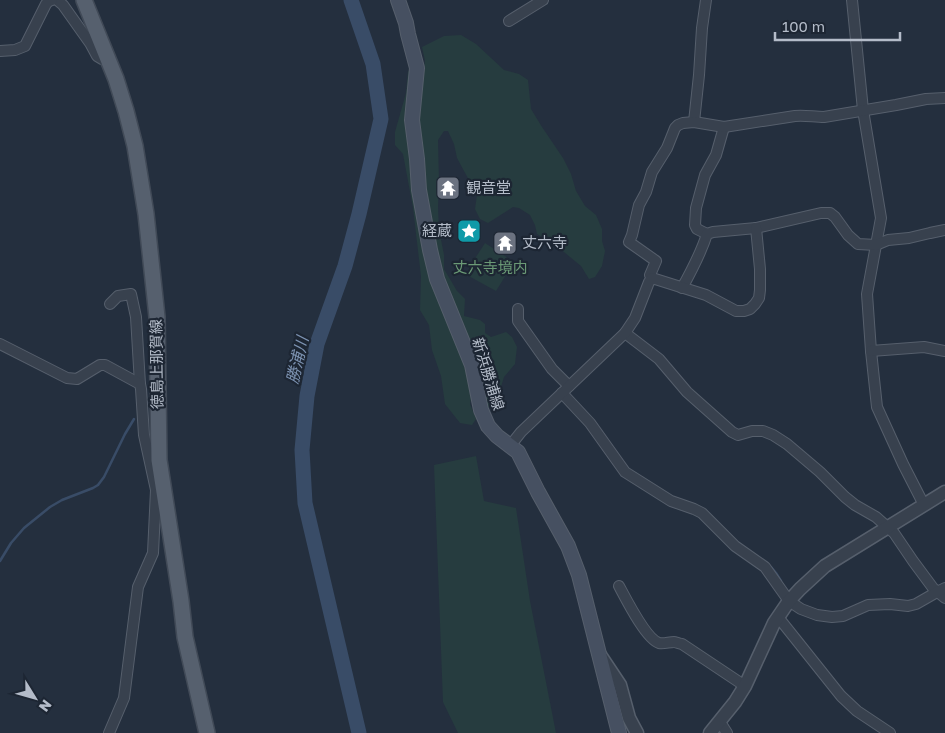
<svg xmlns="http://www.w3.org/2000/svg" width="945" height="733" viewBox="0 0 945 733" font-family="'Golos Text','Noto Sans JP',sans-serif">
	<rect width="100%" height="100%" fill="#242f3e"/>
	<g fill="#263c3f">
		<path d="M461,35L476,44L504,70L519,74L528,80L531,109L542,127L563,158L571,174L576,191L585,206L596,215L602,229V241L605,251L602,266L595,277L589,279L581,266L553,243L537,234L535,225L530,215L519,208L513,207L488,223L480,219L475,209L477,195L457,158L454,144L448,131H444L438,140L439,182L438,207L439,230L444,255V269L457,291L465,299L464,316L480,320L485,324V333L491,337L506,332L512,337L517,347L515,364L504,377L496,403L488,408L485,394L472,393L470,404L476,419L472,425L460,423L445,404L441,376L432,350L429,325L420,310L421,276L413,208L403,154L395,145V132L406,93L408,71L422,75L425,61L422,47L444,36Z"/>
		<path d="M485,243L514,262L496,291L465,274Z"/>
		<path d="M476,456L484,501L516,508L530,601L556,733H458L443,702L434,465Z"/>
	</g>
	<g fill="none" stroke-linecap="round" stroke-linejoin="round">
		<g stroke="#394c67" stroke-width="2.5">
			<path d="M0,561L11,543L24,528L50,507L62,500L93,488L98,485L104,477L125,434L134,419"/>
			<path d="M771,567L776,573L781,581"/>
		</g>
		<path stroke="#394c67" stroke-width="15" d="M351,0L373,64L381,119L359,214L345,266L317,344L307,396L302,450L305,503L359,733"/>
		<g stroke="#565f6c" stroke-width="12">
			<g id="minor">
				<path d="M57,0L63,5L90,43L97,56L102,59L107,58"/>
				<path d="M852,0L863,110L881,218L867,294L871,351L877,407L903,464L924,505"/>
				<path d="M509,21L543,0"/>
				<path d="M0,51L15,50L25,46L46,4L49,1L52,0"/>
				<path d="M694,122L699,75L702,28L706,0"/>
				<path d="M707,234L697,229L695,225L696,208L705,175L716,155L724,127"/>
				<path d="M652,278L650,275L656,261L629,242L632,235L639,205L646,192L652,172L667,148L675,128L678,125L683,123L694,122L724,127L795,116C805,115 814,117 824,117L896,105L926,99L945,98"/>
				<path d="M682,288C692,270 701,253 707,234L713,232L756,228L821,213H830L835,217L848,235L858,244L876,245L888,240L909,238L930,233L945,230"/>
				<path d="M110,304L118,296L131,294L136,317L140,384"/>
				<path d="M518,309V321L552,369L569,386"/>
				<path d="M625,333L659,359L687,392L732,432L738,435L752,431H763L773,435L787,444L820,472L845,497L855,505L876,517L894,533L913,561L933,588L945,598"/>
				<path d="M0,344L67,378L77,379L100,365H105L140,384L141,389L144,435L156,490L153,553L138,587L124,698L109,733"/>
				<path d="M871,351L924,347L945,351"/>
				<path d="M562,393L590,423L625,472L671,501L694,509L702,513L735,546L765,567L789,601L801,609L817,615L832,617L843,616L868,605L890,604L908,606L916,604L937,592L945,588"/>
				<path d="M510,446L521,432L625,333L635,318L649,282L652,278L706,295L736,311H744L750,309L755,304L759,298L760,290V269L756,228"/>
				<path d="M619,586C626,599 646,639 659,643C664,644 669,642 674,642C675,642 681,644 682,644L745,686"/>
				<path d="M778,617L841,696L857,711L890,733"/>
				<path d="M720,722L727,733"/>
			</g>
		</g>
		<g stroke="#565f6c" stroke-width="15">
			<g id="tertiary">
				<path d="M600,655L620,685L629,718L637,733"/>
				<path d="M710,733L735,702L745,686L774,623L789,601L800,589L825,566L945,492"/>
			</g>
		</g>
		<g stroke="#565f6c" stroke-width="16">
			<path id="secondary" d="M398,0L406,23L408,34L417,68L412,120L417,159L419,190L430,250L437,279L472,365L481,410L488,426L497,436L518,452L538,492L568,546L579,575L619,733"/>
		</g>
		<g stroke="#414a57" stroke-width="18">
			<path id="primary" d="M84,0L116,79L126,111L135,146L146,214L157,317L159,460L181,601L185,637L207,733"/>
		</g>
		<use href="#minor" stroke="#38414e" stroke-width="10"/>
		<use href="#tertiary" stroke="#38414e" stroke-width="12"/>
		<use href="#secondary" stroke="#465061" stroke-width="14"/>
		<use href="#primary" stroke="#56606e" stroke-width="15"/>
	</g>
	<defs>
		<g id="temple-square" transform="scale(1.25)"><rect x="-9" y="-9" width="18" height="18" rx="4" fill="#6b7280" stroke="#1d2633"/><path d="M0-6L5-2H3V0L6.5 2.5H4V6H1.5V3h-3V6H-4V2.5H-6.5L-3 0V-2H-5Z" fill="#fff"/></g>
		<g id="sight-square" transform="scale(1.25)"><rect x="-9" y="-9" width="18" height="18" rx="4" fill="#0f9aa8" stroke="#1d2633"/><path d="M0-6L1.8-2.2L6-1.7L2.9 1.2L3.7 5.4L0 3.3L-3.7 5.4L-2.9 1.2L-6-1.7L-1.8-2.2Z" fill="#fff"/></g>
	</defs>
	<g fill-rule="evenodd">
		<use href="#temple-square" x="448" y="188"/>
		<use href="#sight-square" x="469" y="231"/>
		<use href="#temple-square" x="505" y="243"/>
	</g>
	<g text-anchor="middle" stroke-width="4.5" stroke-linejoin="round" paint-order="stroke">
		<g font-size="15" fill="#b4bcc9" stroke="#1d2633" text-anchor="start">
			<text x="466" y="193">観音堂</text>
			<text x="452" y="236" text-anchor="end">経蔵</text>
			<text x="522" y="248">丈六寺</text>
		</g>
		<g font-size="15" fill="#6b9a76" stroke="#1d2633">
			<text x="490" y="273">丈六寺境内</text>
		</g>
		<g font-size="15" fill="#b4bcc9" stroke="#1d2633">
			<text transform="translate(157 364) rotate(-91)" y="5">徳島上那賀線</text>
			<text transform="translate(488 374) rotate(73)" y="5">新浜勝浦線</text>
		</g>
		<g font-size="16" font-style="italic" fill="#7c92b1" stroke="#1d2633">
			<text transform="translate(297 360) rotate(-77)" y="6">勝浦川</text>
		</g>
	</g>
	<g transform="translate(35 698) rotate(127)" stroke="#1d2633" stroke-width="4" paint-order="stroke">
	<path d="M0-4L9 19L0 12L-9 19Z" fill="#b4bcc9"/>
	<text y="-8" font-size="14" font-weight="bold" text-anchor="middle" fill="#b4bcc9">N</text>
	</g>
	<path d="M775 32v8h125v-8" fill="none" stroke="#b4bcc9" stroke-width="2.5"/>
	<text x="782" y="32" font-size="15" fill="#b4bcc9" stroke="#1d2633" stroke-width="4" paint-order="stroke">100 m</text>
</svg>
